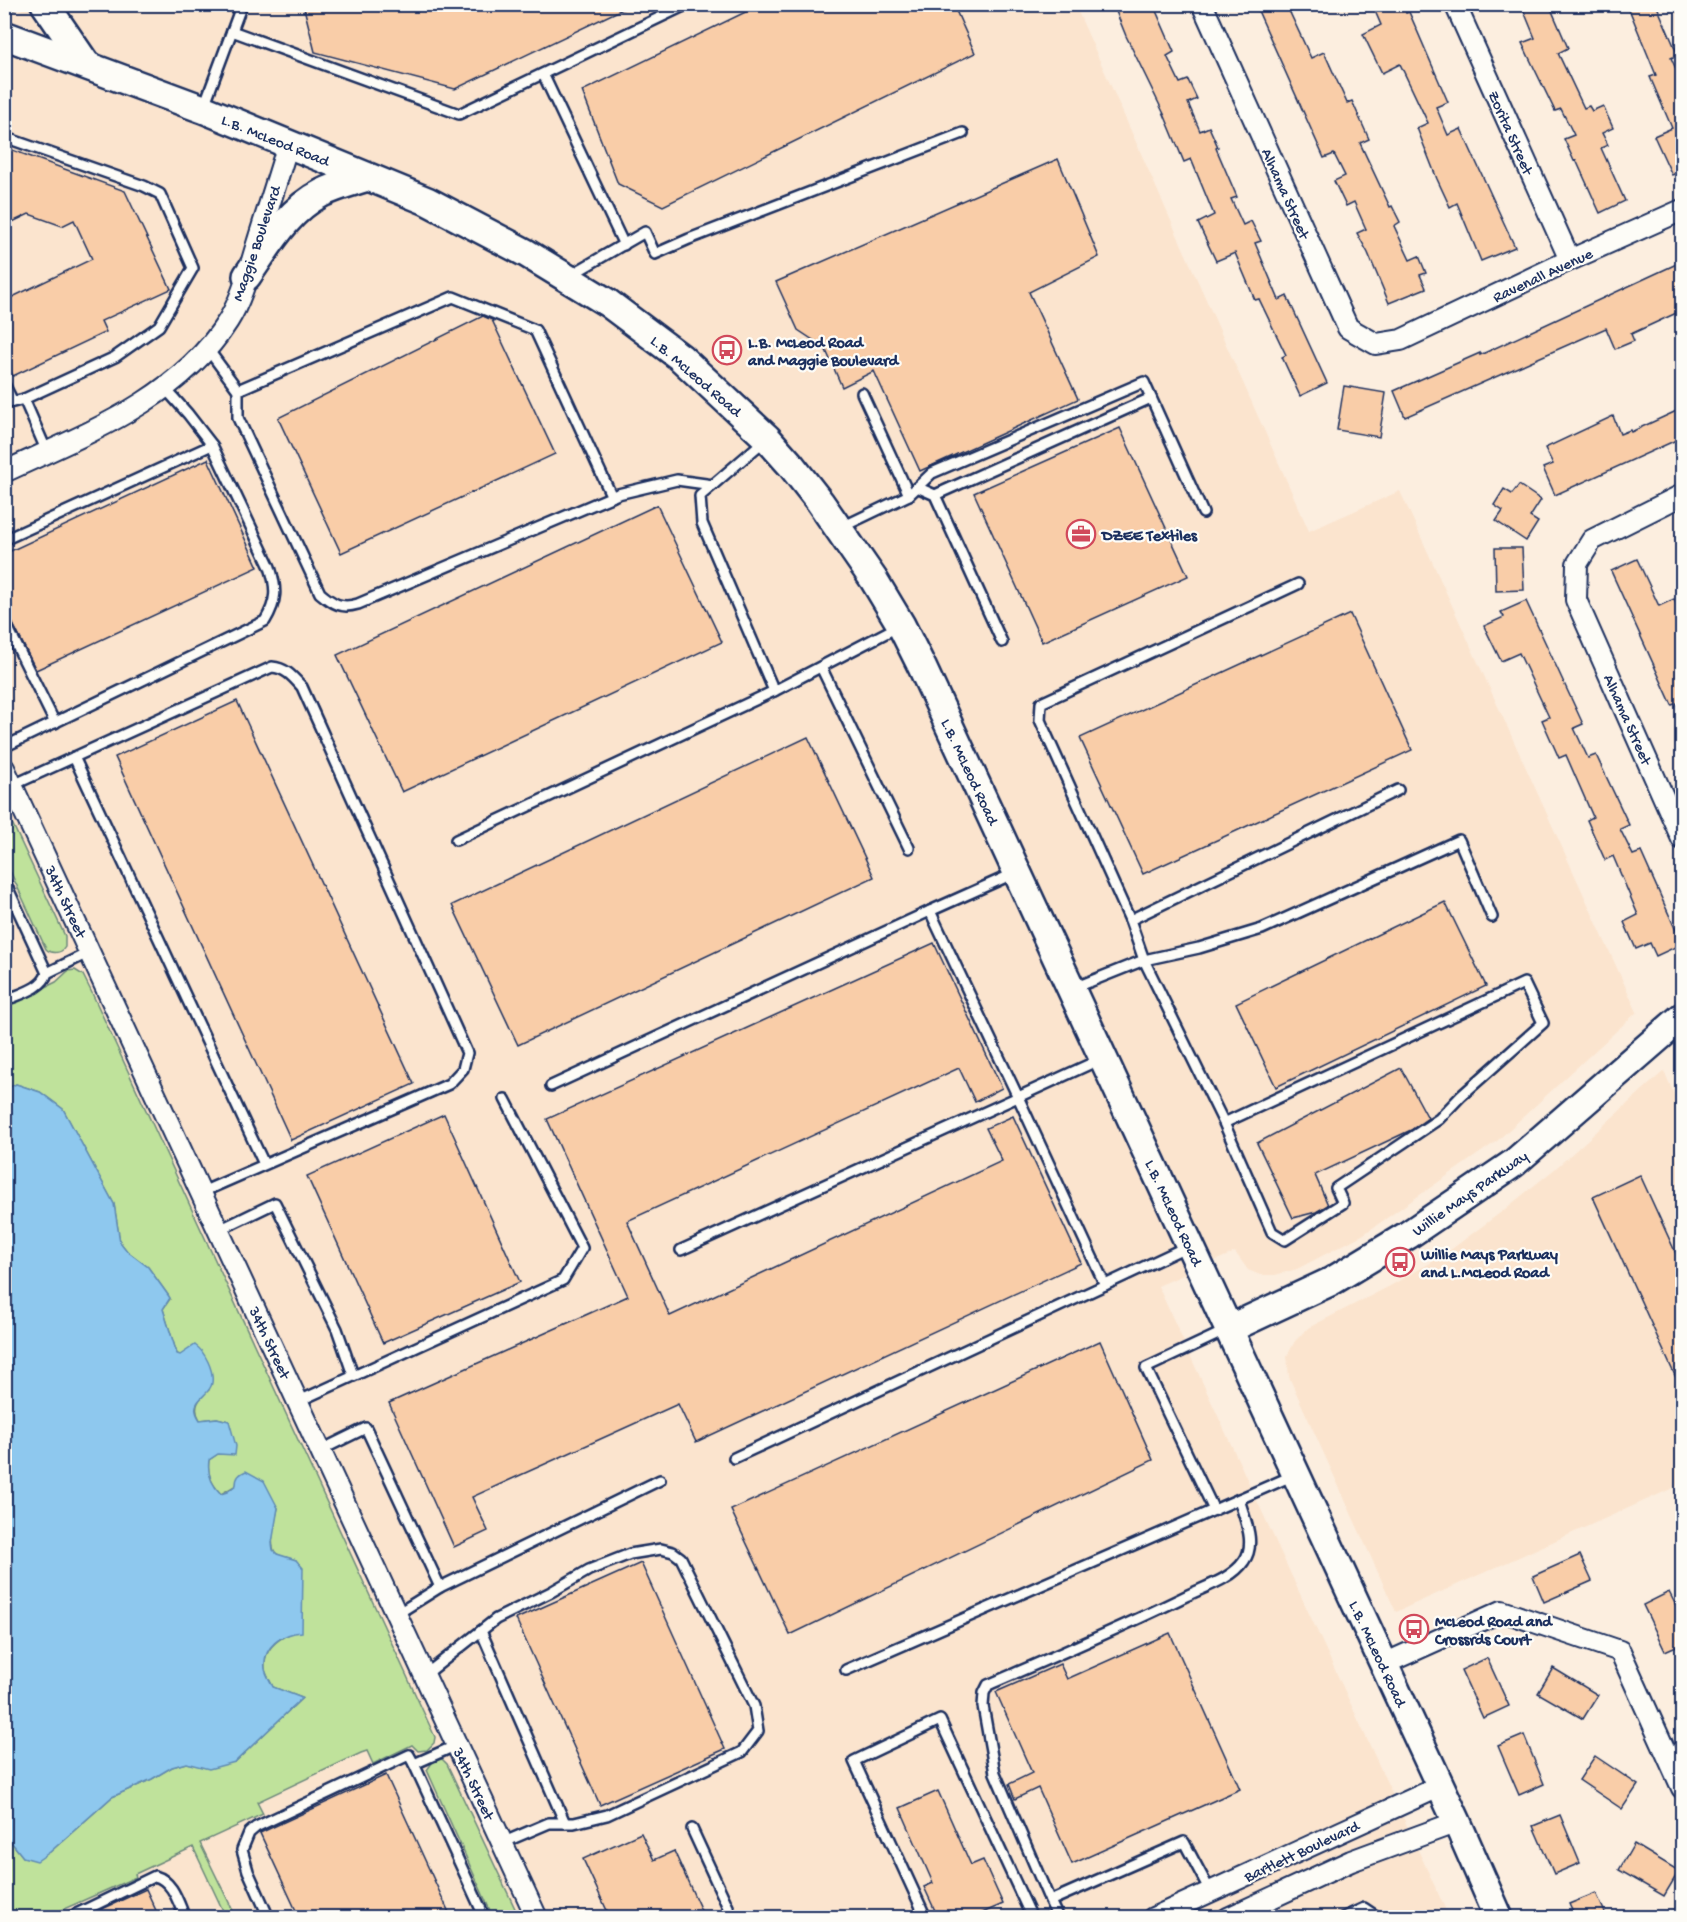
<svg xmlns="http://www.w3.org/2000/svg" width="1687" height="1922" viewBox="0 0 1687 1922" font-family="'Gochi Hand',sans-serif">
	<rect width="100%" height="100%" fill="#fceedf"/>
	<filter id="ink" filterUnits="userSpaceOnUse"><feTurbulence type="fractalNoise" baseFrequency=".0167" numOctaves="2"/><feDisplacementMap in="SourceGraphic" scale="12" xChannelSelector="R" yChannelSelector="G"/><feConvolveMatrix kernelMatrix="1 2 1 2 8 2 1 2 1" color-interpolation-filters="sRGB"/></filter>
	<g filter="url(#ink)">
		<g fill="#fbe4ce">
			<path d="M34,4L1075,5L1309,531L1400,491L1637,1012L1497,1141L1364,1234L1297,1269L1275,1275H1260L1248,1270L1235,1252L1158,1286L1449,1917H5L4,17Z"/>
			<path d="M1664,1071L1682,1112V1484L1396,1612L1289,1377L1287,1356L1295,1341L1308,1328L1390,1286L1441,1257L1500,1213L1556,1168Z"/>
		</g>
		<g fill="#bfe29b" stroke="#6d887c" stroke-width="1.5">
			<path d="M4,817L13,825L65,936V947C61,954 51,954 46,949L5,860Z"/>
			<path d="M75,970L83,975L92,993L435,1737L434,1743L427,1750L418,1751L412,1745L373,1764L367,1751L361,1753L257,1802L263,1814L200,1843L236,1917H226L193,1847L135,1874L136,1877L46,1917H5L4,1833L23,1857L50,1852L112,1797L152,1779L172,1767L186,1763L196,1765L235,1762L302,1698L273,1687C271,1682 266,1675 265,1669C263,1650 277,1639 292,1633L296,1560C290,1558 282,1557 277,1554C267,1548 276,1518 278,1508L236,1485L221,1494C211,1483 207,1474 209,1460L218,1454L228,1453L229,1421L217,1418L200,1420C192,1407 199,1398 209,1390L180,1355L177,1354L163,1309L170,1299L168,1295L148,1267L127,1251L120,1242L114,1204L63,1109L40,1092L16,1084L5,1090V1007L56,982L68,971Z"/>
			<path d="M442,1759L447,1764L519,1917H493L427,1770L434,1760Z"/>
		</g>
		<path fill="#8ec8ee" stroke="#608bb4" stroke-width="1.5" d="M16,1084L40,1092L63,1109L114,1204L120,1242L127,1251L148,1267L168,1295L170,1298L163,1309L177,1354L180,1355L195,1345C205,1352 214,1370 212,1383C210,1397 186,1400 200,1420L217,1418L229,1421L236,1446L235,1455L218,1454L209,1460C207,1474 211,1484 221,1494L227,1492L236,1485C236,1477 239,1474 246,1471L264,1481L278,1508L272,1543L273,1550L277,1554L296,1560L303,1568L302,1632C282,1633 262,1647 265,1669C266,1675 271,1682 273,1687L302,1698L235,1762L209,1769L186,1763L172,1767L152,1779L112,1797L50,1852L37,1861L23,1857L4,1833V1090Z"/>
		<g fill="#f9cda8" stroke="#1b2f5e" stroke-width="1.5">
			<path d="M311,4H633L455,89L315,52L304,8Z"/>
			<path d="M762,4H953L975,53L663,206L618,184L582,91Z"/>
			<path d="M1113,4H1153L1174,52L1167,56L1180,83L1188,80L1197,99L1188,103L1200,131L1209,127L1218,147L1216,148L1237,197L1231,199L1243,225L1251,221L1261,241L1255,243L1279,300L1287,296L1327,383L1300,396L1282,357L1286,355L1259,299L1255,300L1235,253L1216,261L1198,223L1214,215L1191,159L1184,162L1164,114L1126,36Z"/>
			<path d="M1255,4H1286L1311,58L1324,52L1347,103L1352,101L1369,139L1360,143L1390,207L1392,206L1400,222L1394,226L1410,260L1419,256L1426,273L1420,275L1426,288L1389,303L1368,253L1357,233L1366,229L1354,202L1346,206L1334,181L1345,176L1334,154L1324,158Z"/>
			<path d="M1372,4H1403L1406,13L1409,12L1448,102L1436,107L1448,135L1461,129L1515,247L1481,261L1457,203L1450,207L1437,179L1417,128L1428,123L1400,64L1382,73L1363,34L1381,25Z"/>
			<path d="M1521,4H1549L1568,48L1558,53L1584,108L1589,106L1592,111L1603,106L1613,128L1602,133L1608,145L1601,148L1625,201L1600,213L1576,160L1574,161L1564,139L1574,135L1561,109L1555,111L1522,43L1535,38Z"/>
			<path d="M1627,4H1656L1678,55L1671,58L1683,84V170L1672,175L1654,136L1672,128L1650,77L1656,75Z"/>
			<path d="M4,147L125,191L171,289L101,321L106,332L13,376L4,358V301L92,259L74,220L62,226L29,214L4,226Z"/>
			<path d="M1058,159L1099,257L1029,292L1078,399L920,471L874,371L842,387L825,348L798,330L776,282Z"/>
			<path d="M1683,261V310L1631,334L1634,341L1615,349L1606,328L1405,417L1394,391L1480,353V355Z"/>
			<path d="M483,316L492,320L555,454L341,553L278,418Z"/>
			<path d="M1344,386L1386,393L1379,437L1337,430Z"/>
			<path d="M1683,408V437L1555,495L1543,468L1553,464L1545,448L1613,416L1620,434L1630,430L1631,432Z"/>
			<path d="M1120,428L1188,576L1042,642L974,493Z"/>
			<path d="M208,459L258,567L36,670L4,606V554Z"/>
			<path d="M1519,485L1541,500L1530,517L1538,522L1526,541L1496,521L1503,511L1494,505L1504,489L1512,494Z"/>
			<path d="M657,505L722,642L402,792L337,655Z"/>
			<path d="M1495,548H1522L1524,590L1496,591Z"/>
			<path d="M1637,559L1659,606L1674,599L1683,620V643L1677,645L1683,658V701L1672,705L1611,571Z"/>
			<path d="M1526,601L1583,724L1574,728L1588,758L1596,755L1629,825L1620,829L1633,855L1641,852L1682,944L1656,956L1650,943L1636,949L1624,922L1638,915L1613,856L1605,860L1587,820L1593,817L1566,755L1559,758L1542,720L1549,717L1519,653L1501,661L1484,626L1504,617L1501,612Z"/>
			<path d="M1350,614L1412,750L1143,874L1080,738Z"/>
			<path d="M237,701L414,1084L291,1140L115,757Z"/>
			<path d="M808,737L874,877L518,1045L452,905Z"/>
			<path d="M1445,902L1486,986L1276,1087L1236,1003Z"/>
			<path d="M934,943L1002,1088L975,1102L959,1068L627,1221L670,1316L1002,1161L986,1128L1013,1116L1081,1263L696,1442L678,1404L472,1497L488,1531L454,1547L389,1403L628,1296L547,1119Z"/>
			<path d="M1401,1068L1428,1118L1411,1130L1315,1175L1328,1205L1316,1212L1293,1218L1257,1143Z"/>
			<path d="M444,1114L520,1282L383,1343L307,1176Z"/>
			<path d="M1640,1175L1683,1269V1393L1593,1197Z"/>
			<path d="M1100,1341L1153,1460L790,1635L731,1510Z"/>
			<path d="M1580,1555L1592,1581L1544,1602L1533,1576Z"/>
			<path d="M641,1563L725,1749L600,1805L516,1619Z"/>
			<path d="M1669,1592L1683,1619V1643L1665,1651L1643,1605Z"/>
			<path d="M1170,1633L1240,1789L1072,1864L1038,1788L1015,1799L1009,1784L1032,1773L996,1692L1060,1664L1067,1679Z"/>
			<path d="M1487,1658L1509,1706L1483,1718L1461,1670Z"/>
			<path d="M1553,1668L1598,1695L1583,1719L1538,1693Z"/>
			<path d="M1524,1735L1544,1784L1519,1795L1498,1746Z"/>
			<path d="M1595,1756L1638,1785L1622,1809L1579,1780Z"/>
			<path d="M386,1775L451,1917H299L260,1833Z"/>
			<path d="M938,1791L971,1865L983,1860L1003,1904L973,1917H938L924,1887L933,1883L900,1808Z"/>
			<path d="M1560,1815L1580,1863L1554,1874L1533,1826Z"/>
			<path d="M641,1833L654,1860L674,1851L704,1917H610L583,1859Z"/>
			<path d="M1634,1844L1679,1871L1664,1896L1619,1870Z"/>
			<path d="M146,1889L159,1917H85Z"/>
			<path d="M1596,1893L1607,1917H1575L1569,1904Z"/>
		</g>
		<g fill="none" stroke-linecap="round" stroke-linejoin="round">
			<g stroke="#1b2f5e" stroke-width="14">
				<g id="lane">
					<path d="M232,31L459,114L688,4"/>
					<path d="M543,74L624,245"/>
					<path d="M204,106L242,4"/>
					<path d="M4,137L144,186L160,194L193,268L159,326L115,357L24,399"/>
					<path d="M569,276L645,232L655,254L689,239L963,133"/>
					<path d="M207,348L238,390V418L320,593C333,604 341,609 358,604L618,494L677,480L713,485"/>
					<path d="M4,384L13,402L24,399L47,452"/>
					<path d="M238,390L453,297L535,330L612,497"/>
					<path d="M862,393L909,495"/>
					<path d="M917,487L935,495L1002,642"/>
					<path d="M935,495L1151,398"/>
					<path d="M840,528L909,495L932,473L1144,382L1203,513"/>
					<path d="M4,540L212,445"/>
					<path d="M4,620L55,723"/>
					<path d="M821,667L909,848"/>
					<path d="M774,691L899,626"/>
					<path d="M4,747L265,621C277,601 277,589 270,567L212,445L188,414L164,387"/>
					<path d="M74,757L264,1164"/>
					<path d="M13,785L272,667C286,668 293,677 302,687L467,1053L463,1069L449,1084L202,1192"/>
					<path d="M456,840L774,691L702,523L700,496L765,440"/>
					<path d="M4,880L47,973"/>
					<path d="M930,911L1015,873"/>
					<path d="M1130,920L1040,720L1041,703L1298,584"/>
					<path d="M1074,988L1144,960L1199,948L1262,929L1459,840L1492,917"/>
					<path d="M4,1001C19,994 43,989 47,973L90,952"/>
					<path d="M551,1086L930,911L1018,1097L681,1250"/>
					<path d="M1224,1123L1272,1232L1285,1240L1343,1203L1336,1188L1439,1119L1461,1096L1543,1023L1524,983L1224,1123L1144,960L1130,920L1398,790"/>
					<path d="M219,1230L275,1203L337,1329L353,1375"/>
					<path d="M1105,1285L1188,1246"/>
					<path d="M299,1401L563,1280L582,1248L505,1099"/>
					<path d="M321,1450L366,1428L440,1587L397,1614"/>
					<path d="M734,1458L1105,1285L1018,1097L1101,1059"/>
					<path d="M1214,1510L1294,1475"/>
					<path d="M440,1587L660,1480"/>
					<path d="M481,1631L565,1823"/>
					<path d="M846,1670L1214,1510L1146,1368L1227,1330"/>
					<path d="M425,1675L496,1619L551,1592L589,1570L630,1554L661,1549L673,1552L681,1558L754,1706L758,1731L742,1752L607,1815L574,1823H549L502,1843"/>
					<path d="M457,1745L414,1764L485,1918"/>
					<path d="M692,1829L733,1918"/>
					<path d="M1050,1901L995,1773L983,1706L984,1693L988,1685C1055,1656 1121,1628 1186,1596C1204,1587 1232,1579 1244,1561C1257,1543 1244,1518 1239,1499"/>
					<path d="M68,1918L155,1876C173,1881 178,1902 185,1918"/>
					<path d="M269,1918L248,1871L242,1850L249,1833L256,1827L409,1755L414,1764"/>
					<path d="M926,1918L854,1761L940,1720L1032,1918"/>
					<path d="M1058,1918L1050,1901L1184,1842L1210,1891"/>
					<path d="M1342,1918L1364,1908L1379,1918"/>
				</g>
			</g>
			<g stroke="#1b2f5e" stroke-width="24">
				<g id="street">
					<path d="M1202,4L1348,328L1376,344L1401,340L1570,260L1682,210"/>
					<path d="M1455,4L1570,260"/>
					<path d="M4,472C85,434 178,400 228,321C242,299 249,270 257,244C267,211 278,178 288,144"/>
					<path d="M1682,495L1592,540L1577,564L1576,600L1682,839"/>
					<path d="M4,768L537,1918"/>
					<path d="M1384,1664L1502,1611L1620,1651L1682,1788"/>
					<path d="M1153,1918L1441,1786"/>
					<path d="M1228,1918L1351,1861L1457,1822"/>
				</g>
			</g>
			<g stroke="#1b2f5e" stroke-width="32">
				<g id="secondary">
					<path d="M45,4L86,64"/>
					<path d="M4,35L203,109L427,201L526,253L608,303L680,357L767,438L791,465L820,502L874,580L901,625L922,667L1457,1822L1499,1918"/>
					<path d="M247,276C268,246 288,210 322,193C336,186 352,182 367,177"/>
					<path d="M1229,1329L1332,1281L1408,1235L1514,1163L1682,1017"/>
				</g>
			</g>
			<path stroke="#1b2f5e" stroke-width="3" stroke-dasharray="4.5 4.5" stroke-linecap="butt" d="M13,9L23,5"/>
			<use href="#lane" stroke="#fdfcf7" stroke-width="9"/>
			<use href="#street" stroke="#fdfcf7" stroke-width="20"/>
			<use href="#secondary" stroke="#fdfcf7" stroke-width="27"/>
		</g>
	</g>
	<defs>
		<g id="bus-ring" transform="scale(1.5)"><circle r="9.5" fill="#fdfcf7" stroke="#d1495b" stroke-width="1.5"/><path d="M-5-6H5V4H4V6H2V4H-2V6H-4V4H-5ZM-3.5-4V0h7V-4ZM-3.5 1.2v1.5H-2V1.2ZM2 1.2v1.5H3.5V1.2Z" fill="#d1495b"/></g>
		<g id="office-ring" transform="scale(1.5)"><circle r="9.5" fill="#fdfcf7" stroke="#d1495b" stroke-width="1.5"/><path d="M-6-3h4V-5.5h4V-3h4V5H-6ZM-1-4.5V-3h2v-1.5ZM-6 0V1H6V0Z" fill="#d1495b"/></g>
	</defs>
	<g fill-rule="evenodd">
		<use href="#bus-ring" x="727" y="350"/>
		<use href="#office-ring" x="1081" y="534"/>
		<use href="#bus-ring" x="1400" y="1262"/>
		<use href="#bus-ring" x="1414" y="1629"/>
	</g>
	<g text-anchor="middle" stroke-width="4.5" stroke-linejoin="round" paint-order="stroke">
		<g font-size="16" fill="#1b2f5e" stroke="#fdfcf7">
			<text transform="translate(1512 132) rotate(66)" y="6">Zorita Street</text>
			<text transform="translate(276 139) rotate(22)" y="6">L.B. McLeod Road</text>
			<text transform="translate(1287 193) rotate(66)" y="6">Alhama Street</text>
			<text transform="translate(255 243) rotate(-71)" y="6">Maggie Boulevard</text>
			<text transform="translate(1542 274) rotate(-25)" y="6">Ravenall Avenue</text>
			<text transform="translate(697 375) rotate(41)" y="6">L.B. McLeod Road</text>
			<text transform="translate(1629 719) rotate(66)" y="6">Alhama Street</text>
			<text transform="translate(971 771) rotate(65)" y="6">L.B. McLeod Road</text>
			<text transform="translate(67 901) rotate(65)" y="6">34th Street</text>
			<text transform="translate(1469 1192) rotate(-35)" y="6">Willie Mays Parkway</text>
			<text transform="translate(1175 1212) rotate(65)" y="6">L.B. McLeod Road</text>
			<text transform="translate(271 1342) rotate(65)" y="6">34th Street</text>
			<text transform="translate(1379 1653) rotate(65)" y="6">L.B. McLeod Road</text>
			<text transform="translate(475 1783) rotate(65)" y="6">34th Street</text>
			<text transform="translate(1301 1850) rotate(-25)" y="6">Bartlett Boulevard</text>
		</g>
		<g font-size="16" font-weight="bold" fill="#1b2f5e" stroke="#fdfcf7" text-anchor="start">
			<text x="748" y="347">L.B. McLeod Road<tspan x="748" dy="18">and Maggie Boulevard</tspan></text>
			<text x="1102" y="540">DZEE Textiles</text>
			<text x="1421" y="1259">Willie Mays Parkway<tspan x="1421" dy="18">and L.McLeod Road</tspan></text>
			<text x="1435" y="1626">McLeod Road and<tspan x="1435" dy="18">Crossrds Court</tspan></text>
		</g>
	</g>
	<rect width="1687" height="1922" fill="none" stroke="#fdfcf7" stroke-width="24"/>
	<rect x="12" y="12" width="1663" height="1898" fill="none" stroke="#1b2f5e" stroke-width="2" filter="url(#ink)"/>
</svg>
